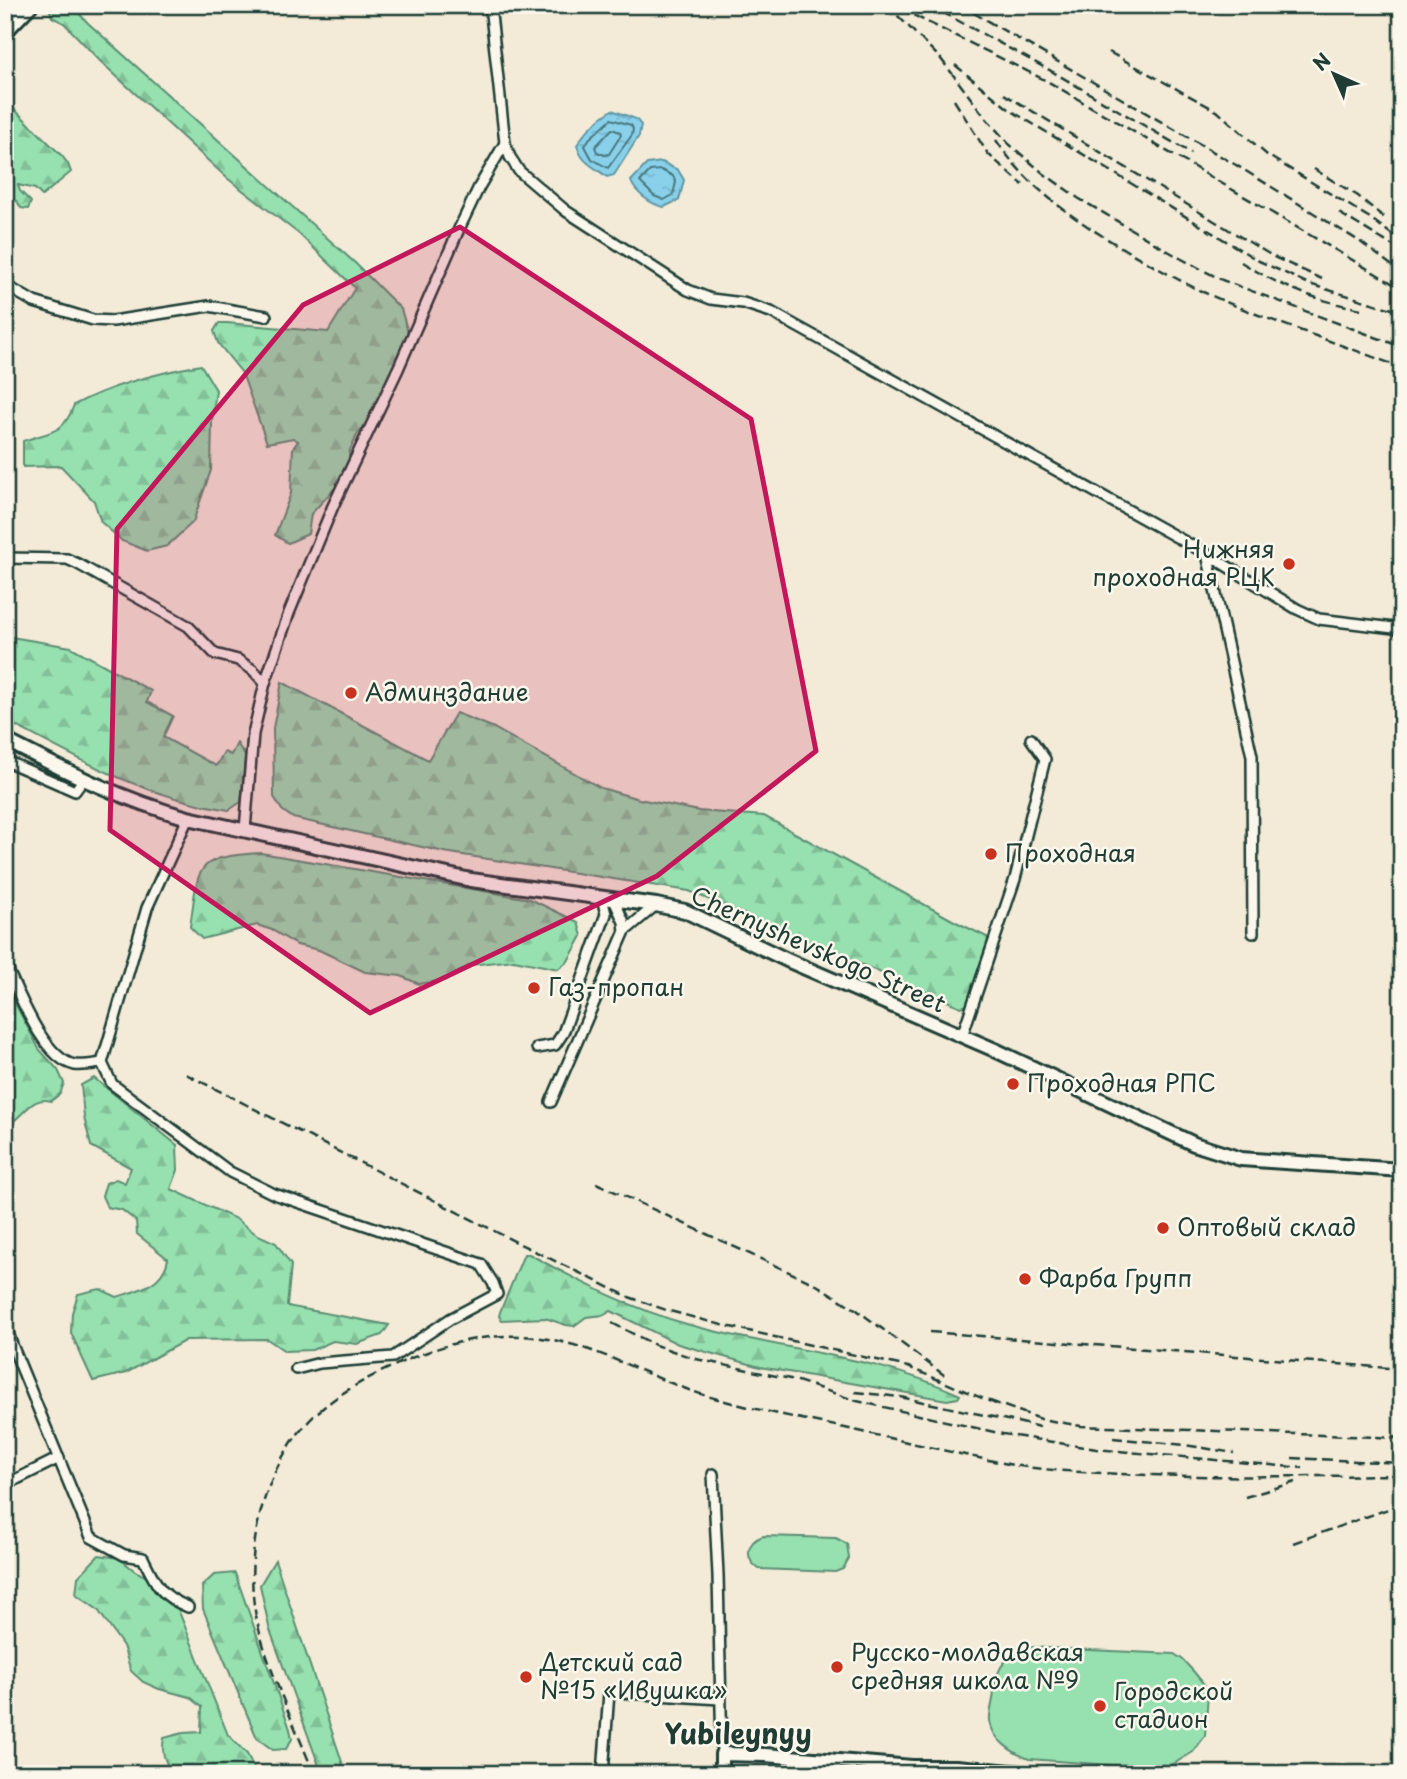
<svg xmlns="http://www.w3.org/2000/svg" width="1407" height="1779" viewBox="0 0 1407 1779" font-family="'Playpen Sans',sans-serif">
	<defs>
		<pattern id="forest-firs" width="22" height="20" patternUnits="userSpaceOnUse" patternTransform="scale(1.75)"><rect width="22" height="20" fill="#97e0af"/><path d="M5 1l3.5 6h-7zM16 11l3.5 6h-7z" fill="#82c197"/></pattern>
		<pattern id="water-ripples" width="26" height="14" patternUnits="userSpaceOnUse" patternTransform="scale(1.75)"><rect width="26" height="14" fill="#89d1eb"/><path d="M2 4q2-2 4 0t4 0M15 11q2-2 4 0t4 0" fill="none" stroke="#76b4ca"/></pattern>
	</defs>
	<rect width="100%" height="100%" fill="#f3ebd8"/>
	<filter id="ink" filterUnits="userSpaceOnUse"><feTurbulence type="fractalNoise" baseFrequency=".0143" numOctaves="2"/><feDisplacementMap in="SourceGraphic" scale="14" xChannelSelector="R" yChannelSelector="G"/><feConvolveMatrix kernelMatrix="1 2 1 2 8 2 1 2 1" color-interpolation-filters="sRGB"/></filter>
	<g filter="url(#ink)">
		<g fill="#97e0af" stroke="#5b8e72" stroke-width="2">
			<path d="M763,1536L836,1538L847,1544L849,1558L843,1569L835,1572L759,1569C744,1559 746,1542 763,1536Z"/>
			<path d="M1027,1647L1174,1654L1182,1659L1194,1672L1203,1683L1208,1694L1205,1736L1193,1752L1165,1769L1029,1759C1013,1753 992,1740 990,1721C989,1714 992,1706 993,1699C996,1670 1000,1660 1027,1647Z"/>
		</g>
		<g fill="url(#forest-firs)" stroke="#5b8e72" stroke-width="2">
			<path d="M48,5H71L88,23L355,263L401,309L409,336L379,406L357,435L350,450L346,476L311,514L308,534L288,543L275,535L291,493L293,448L298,441L293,438L267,443L242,373L218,343L214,331L219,323H227L328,332L355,288L299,234L227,178L100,61L64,23L52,17Z"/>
			<path d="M5,105L12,107L62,156L68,164L71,172L42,196L35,189L18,185L20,191L31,202L28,209L21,208L17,201L5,198V175L10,172L5,162Z"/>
			<path d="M201,365L216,390L212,421L211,470L193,522L167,546L147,551L122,541L101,522L94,501L61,466L23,467V441C51,431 63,435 74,405C113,384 157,373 201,365Z"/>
			<path d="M5,636L71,647L151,691L147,702L173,716L163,737L216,766L224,752L231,755L237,743L245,756L241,802L229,810C143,797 81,760 5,720Z"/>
			<path d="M282,682L428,760L456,713L492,727L601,788L639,799L699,811L764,816L956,922L989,938L969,1005L961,1007L689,891L444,852L293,818L282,810L274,797L273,728Z"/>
			<path d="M261,853L530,899L578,922L582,936L568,961L558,969L514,960L470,965L445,980L419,984L401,976L365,972L319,950L297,945L272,930L257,925L202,939L190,927C199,865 193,857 261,853Z"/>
			<path d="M5,984L39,1049L58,1070L64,1083L60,1094L51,1101C32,1095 24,1116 8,1125L5,1122Z"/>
			<path d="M94,1078L177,1145L178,1170L171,1189L236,1219L256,1234L276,1243L291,1265L287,1306L389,1325L382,1335L357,1344L333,1341L312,1350L285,1351L267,1339L186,1340L126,1373L93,1381L71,1333L72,1313L78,1294L100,1289L117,1297C139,1290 163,1285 168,1259L137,1234L136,1221L122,1210L107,1207L102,1196L106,1183L116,1179L125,1183L131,1168L91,1146L84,1117L81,1085Z"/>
			<path d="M524,1254H529C580,1282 634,1310 690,1325C780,1350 875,1355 960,1395L958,1398L947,1400L760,1367L678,1344L611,1311L604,1315L586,1317L574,1326L566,1325L545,1318L502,1320L499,1316L500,1312Z"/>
			<path d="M99,1555L119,1558L135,1571L170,1589L228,1735L247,1754L257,1774H175C164,1764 161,1753 164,1738L183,1733L201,1732L202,1707L190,1697L159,1689L143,1682L131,1671L123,1646L98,1610L76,1594L78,1577Z"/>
			<path d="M275,1560L346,1774H322L269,1627L260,1585Z"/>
			<path d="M235,1573L290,1729L292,1739L286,1749L273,1750L257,1738L203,1609L202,1586L214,1575Z"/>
		</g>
		<g fill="url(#water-ripples)" stroke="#5f96a2" stroke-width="2">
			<path d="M612,110L636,119L641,125L639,136L614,175L607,177C594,166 582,164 577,145C585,131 598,119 612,110Z"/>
			<path d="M662,162L678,170L684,180L679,200L664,207C652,205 635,193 631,181L647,164Z"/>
		</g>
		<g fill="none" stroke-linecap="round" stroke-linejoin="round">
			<g stroke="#49787d" stroke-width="2">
				<path d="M611,119L631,125L633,129L632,135L608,168L592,159L585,146L589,139Z"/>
				<path d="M612,129L620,132L621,135L609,154L605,155L597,152L595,147Z"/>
				<path d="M661,170L673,176L676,182L673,195L664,200L654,196L640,182L650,171Z"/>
			</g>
			<g stroke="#1f3d34" stroke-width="14">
				<g id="street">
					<path d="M490,5L505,143L510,157L519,171L566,211L688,290L711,299L743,303L771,312L1207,554L1297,609L1319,619L1402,629"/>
					<path d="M5,285L34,302L93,320L113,321L209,306L266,316"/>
					<path d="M1207,554L1252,756L1253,933"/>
					<path d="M5,558L67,559L78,564L188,626L215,654L238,660L253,670L265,683"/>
					<path d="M5,762L11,763L75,791L83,780"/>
					<path d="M188,818L147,908L102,1063L112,1084L230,1172L274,1194L481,1264L493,1283L497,1294L450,1319L393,1357L320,1363L296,1369"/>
					<path d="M245,830L253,734L265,683L289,613L333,506L398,369L459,229L479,187L505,143"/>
					<path d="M614,900L624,922L625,931"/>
					<path d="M5,964C18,991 43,1059 75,1065C83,1066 94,1064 102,1063"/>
					<path d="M962,1036L1015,879L1045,759L1031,739"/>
					<path d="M537,1048L555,1045L563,1033L606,914L602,898"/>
					<path d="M551,1102L625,931L656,905"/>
					<path d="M5,1322L12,1345L91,1537L124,1555L143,1558C156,1584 160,1596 188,1607"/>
					<path d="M713,1474L718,1575L722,1754"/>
					<path d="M5,1485L59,1458"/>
					<path d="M603,1774L609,1692L720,1699"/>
				</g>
			</g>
			<g stroke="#1f3d34" stroke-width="18">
				<g id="secondary">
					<path d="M5,32L31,5"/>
					<path d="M5,740C65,771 123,800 188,818L471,880L656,905L685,911L787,960L995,1050L1194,1144L1241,1159L1402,1170"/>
					<path d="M722,1774V1754L765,1755L912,1767H956L1033,1774"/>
				</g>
			</g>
			<use href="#street" stroke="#fbf7ec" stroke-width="9"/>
			<use href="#secondary" stroke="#fbf7ec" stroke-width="12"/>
			<g stroke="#1f3d34" stroke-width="2.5" stroke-dasharray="10 5" stroke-linecap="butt">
				<path d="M887,5L941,59L985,117L1009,144L1043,173L1078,198L1180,258L1222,280L1402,347"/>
				<path d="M929,5L1053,72L1191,153"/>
				<path d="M960,5L1236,165L1359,241L1402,273"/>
				<path d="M901,9L1047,81L1402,289"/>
				<path d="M1109,52L1217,111L1267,155L1370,218L1402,242"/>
				<path d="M955,65L1010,110L1259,261L1309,284L1402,312"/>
				<path d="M1402,88L1399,128L1402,167"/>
				<path d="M1004,94L1274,257L1322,279"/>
				<path d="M954,100L988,154L1023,185"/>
				<path d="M996,140C1028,188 1075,220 1124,249C1150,264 1176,279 1203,292C1268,321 1336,342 1402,368"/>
				<path d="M1314,169L1358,196L1387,220"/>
				<path d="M1339,213L1393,246"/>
				<path d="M1241,262C1281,287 1315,300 1361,309"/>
				<path d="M186,1074L520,1244L629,1297L666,1310L722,1325L908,1367L996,1404"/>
				<path d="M596,1183L815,1284L857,1310L944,1375"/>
				<path d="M612,1323L655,1345L696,1359L795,1380L857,1401L1003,1434L1096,1449L1303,1468"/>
				<path d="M930,1332L1402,1369"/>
				<path d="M855,1392L900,1397L1040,1427"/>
				<path d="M990,1401L1041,1419L1081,1426L1402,1438"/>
				<path d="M1113,1438L1185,1445L1234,1453"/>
				<path d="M1292,1458L1402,1463"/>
				<path d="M1245,1497L1296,1482"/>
				<path d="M1293,1543L1402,1504"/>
				<path d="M314,1774C294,1722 257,1649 253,1595C248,1532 269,1458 316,1414C342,1390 375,1374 407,1360C447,1343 489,1332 533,1337C594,1343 646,1377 704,1395C750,1409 798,1418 845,1428C899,1440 953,1453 1008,1464C1045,1471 1083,1472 1121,1474C1215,1478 1308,1476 1402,1475"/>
			</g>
		</g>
	</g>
	<path fill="#c2185b" fill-opacity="0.2" stroke="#c2185b" stroke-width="5" stroke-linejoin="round" d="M460,227L751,419L816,751L657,876L370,1013L110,830L117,529L303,305Z"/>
	<g fill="#c8321e" stroke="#fbf7ec" stroke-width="2.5">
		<circle cx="1289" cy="564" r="7"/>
		<circle cx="351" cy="693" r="7"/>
		<circle cx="991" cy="854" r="7"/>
		<circle cx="534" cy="988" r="7"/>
		<circle cx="1013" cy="1084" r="7"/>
		<circle cx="1163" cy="1228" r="7"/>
		<circle cx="1025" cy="1279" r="7"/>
		<circle cx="837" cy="1667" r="7"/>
		<circle cx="526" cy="1677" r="7"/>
		<circle cx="1100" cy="1706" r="7"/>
	</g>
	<g text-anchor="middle" stroke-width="5" stroke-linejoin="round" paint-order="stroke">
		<g font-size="24" fill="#1f3d34" stroke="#fbf7ec" text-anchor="start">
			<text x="1275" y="558" text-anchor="end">Нижняя<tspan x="1275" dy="28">проходная РЦК</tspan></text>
			<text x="365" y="701">Админздание</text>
			<text x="1005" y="862">Проходная</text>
			<text x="548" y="996">Газ-пропан</text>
			<text x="1027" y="1092">Проходная РПС</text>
			<text x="1177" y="1236">Оптовый склад</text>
			<text x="1039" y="1287">Фарба Групп</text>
			<text x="851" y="1661">Русско-молдавская<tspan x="851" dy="28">средняя школа №9</tspan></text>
			<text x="540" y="1671">Детский сад<tspan x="540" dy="28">№15 «Ивушка»</tspan></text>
			<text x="1114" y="1700">Городской<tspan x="1114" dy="28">стадион</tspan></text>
		</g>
		<g font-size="24" fill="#1f3d34" stroke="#fbf7ec">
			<text transform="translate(818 950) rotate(24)" y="8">Chernyshevskogo Street</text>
		</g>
		<g font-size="28" font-weight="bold" fill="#1f3d34" stroke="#fbf7ec">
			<text x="738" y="1744">Yubileynyy</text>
		</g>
	</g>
	<rect width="1407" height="1779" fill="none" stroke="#fbf7ec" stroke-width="28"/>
	<rect x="14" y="14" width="1379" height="1751" fill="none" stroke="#1f3d34" stroke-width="2.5" filter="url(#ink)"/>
	<g transform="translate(1334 74) rotate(315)" stroke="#fbf7ec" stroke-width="5" paint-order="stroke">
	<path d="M0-5L12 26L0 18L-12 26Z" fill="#1f3d34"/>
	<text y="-10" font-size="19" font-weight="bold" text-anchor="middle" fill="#1f3d34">N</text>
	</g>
</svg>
